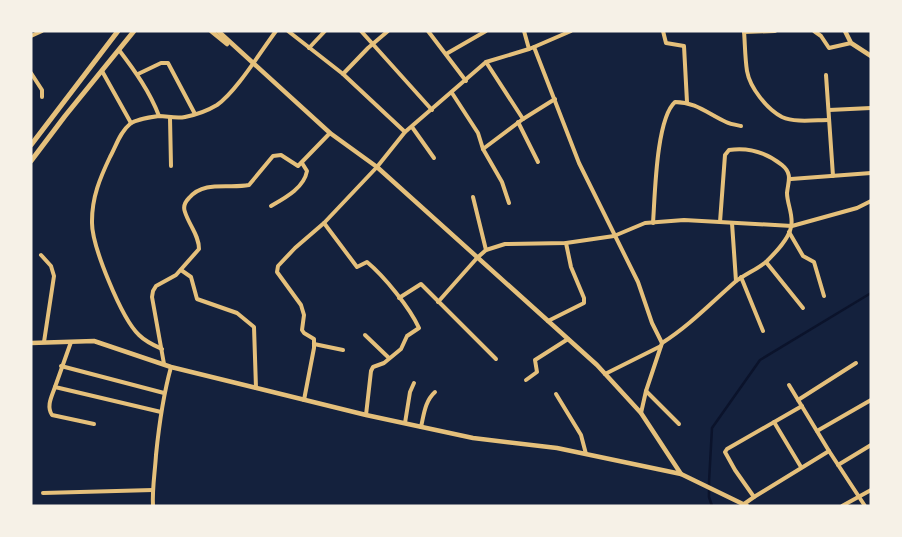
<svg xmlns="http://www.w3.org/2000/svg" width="902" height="537" viewBox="0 0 902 537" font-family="'Source Sans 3',sans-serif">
	<rect width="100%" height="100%" fill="#14213d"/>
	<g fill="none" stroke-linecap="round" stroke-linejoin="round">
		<path stroke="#0b132b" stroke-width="2.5" d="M712,506L709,497V482L712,428L760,360L871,293"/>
		<g stroke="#e5c07b" stroke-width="4">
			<path d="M288,31L343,74L405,132"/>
			<path d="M361,31L432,110"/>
			<path d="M428,31L466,81"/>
			<path d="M524,31L529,49L534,47L579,163L638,282L652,323L662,343L646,391L641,413"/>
			<path d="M663,31L666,43L684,46L687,102"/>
			<path d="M744,31C745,44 745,58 747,71C750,88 767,109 782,117C795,123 815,120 829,120"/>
			<path d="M814,31L821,36L829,48L851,43"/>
			<path d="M744,32L775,31"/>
			<path d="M31,36L42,31"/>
			<path d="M534,47L571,31"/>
			<path d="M309,48L325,31"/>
			<path d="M119,50C135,71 150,92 159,116"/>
			<path d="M446,54L486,31"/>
			<path d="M486,62L523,119"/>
			<path d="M102,71L131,123"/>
			<path d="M31,73L42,90V97"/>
			<path d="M138,74L161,63H168L195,114"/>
			<path d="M343,74L368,48L388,31"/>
			<path d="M826,75L833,176"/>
			<path d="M452,93L478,133L483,149L502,182L509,203"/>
			<path d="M829,110L871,108"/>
			<path d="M170,118L171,166"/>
			<path d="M518,122L538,162"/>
			<path d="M412,127L434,158"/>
			<path d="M483,149L523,119L555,99"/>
			<path d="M791,179L871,173"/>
			<path d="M473,197L486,250"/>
			<path d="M271,206C285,198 304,188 307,171L302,163"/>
			<path d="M324,223L357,267L367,262C384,276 410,308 419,328L407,336L401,349L384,363L373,367L371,371L366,415"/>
			<path d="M653,223C655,196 656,119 675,102C696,102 708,114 726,122C730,124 736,125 741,126"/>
			<path d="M732,223L736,281"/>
			<path d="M789,232L803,256L814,262L824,296"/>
			<path d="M41,255L51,266L54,276L44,342"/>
			<path d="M766,262L803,308"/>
			<path d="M181,270L191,277L197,299L237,313L254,327L256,388"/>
			<path d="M741,277L763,331"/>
			<path d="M399,298L421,284L496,359"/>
			<path d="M438,302L477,258L486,250L505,244L566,243L614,236L645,223L684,220L792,226L857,208L871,201"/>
			<path d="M548,321L584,303V298L571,267L566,243"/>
			<path d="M365,335L389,358"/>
			<path d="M71,342L55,387L161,412"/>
			<path d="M662,343C689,326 711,303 735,282C745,274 758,269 767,261C775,253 789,239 791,227C794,216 787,204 787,193C788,182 793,174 782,165C767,153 749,147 729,150L725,155L720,222"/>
			<path d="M314,344L343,350"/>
			<path d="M162,349C153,345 146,342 139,335C122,319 91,245 92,221C92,197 100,178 110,157C116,146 120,132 130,124C135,120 151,117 159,116C167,116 176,119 185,117C195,115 207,111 217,105C236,92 261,51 276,31"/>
			<path d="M164,364L152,297L153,291L156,286L176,275L199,249C199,235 189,225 185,212C183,207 185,202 189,198C204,180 229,189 249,185L273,156L281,155L298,166L330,133"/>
			<path d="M61,366L164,393"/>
			<path d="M605,374L661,346"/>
			<path d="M526,380L537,372L535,360L568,339"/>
			<path d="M789,385L829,451L865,506"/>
			<path d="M55,387C52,396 46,406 52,415L94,424"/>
			<path d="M646,391L679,424"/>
			<path d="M556,394L581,435L586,454"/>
			<path d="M304,400L314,348V339L304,333L302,330L304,315L301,305L277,272L278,266L295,248L324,223L377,167L405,132L486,62L529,49"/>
			<path d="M798,400L856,363"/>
			<path d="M774,422L801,467"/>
			<path d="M405,423L410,392L414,383"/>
			<path d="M421,427C424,414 425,401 435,392"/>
			<path d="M817,431L871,400"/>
			<path d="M838,465L871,445"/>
			<path d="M43,493L153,490"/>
			<path d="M754,497L735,470L725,452L727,449L802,406"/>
			<path d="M744,504L754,497L829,451"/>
			<path d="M153,506C152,489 155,472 156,455C159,425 163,396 171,367"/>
			<path d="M842,506L871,490"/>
		</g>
		<g stroke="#e5c07b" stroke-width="4.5">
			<path d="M211,31L227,44"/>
			<path d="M218,31L330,133L377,167L597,365L641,413L681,474"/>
			<path d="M845,31L851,43L871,56"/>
			<path d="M31,343L94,341L171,367L366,415L473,438L557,448L681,474L747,506"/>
		</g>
		<g stroke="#e5c07b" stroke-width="5">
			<path d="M31,145L118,31"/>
			<path d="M31,161L65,116L134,31"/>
		</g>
	</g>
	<rect width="902" height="537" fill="none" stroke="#f6f1e7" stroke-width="65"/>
</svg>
